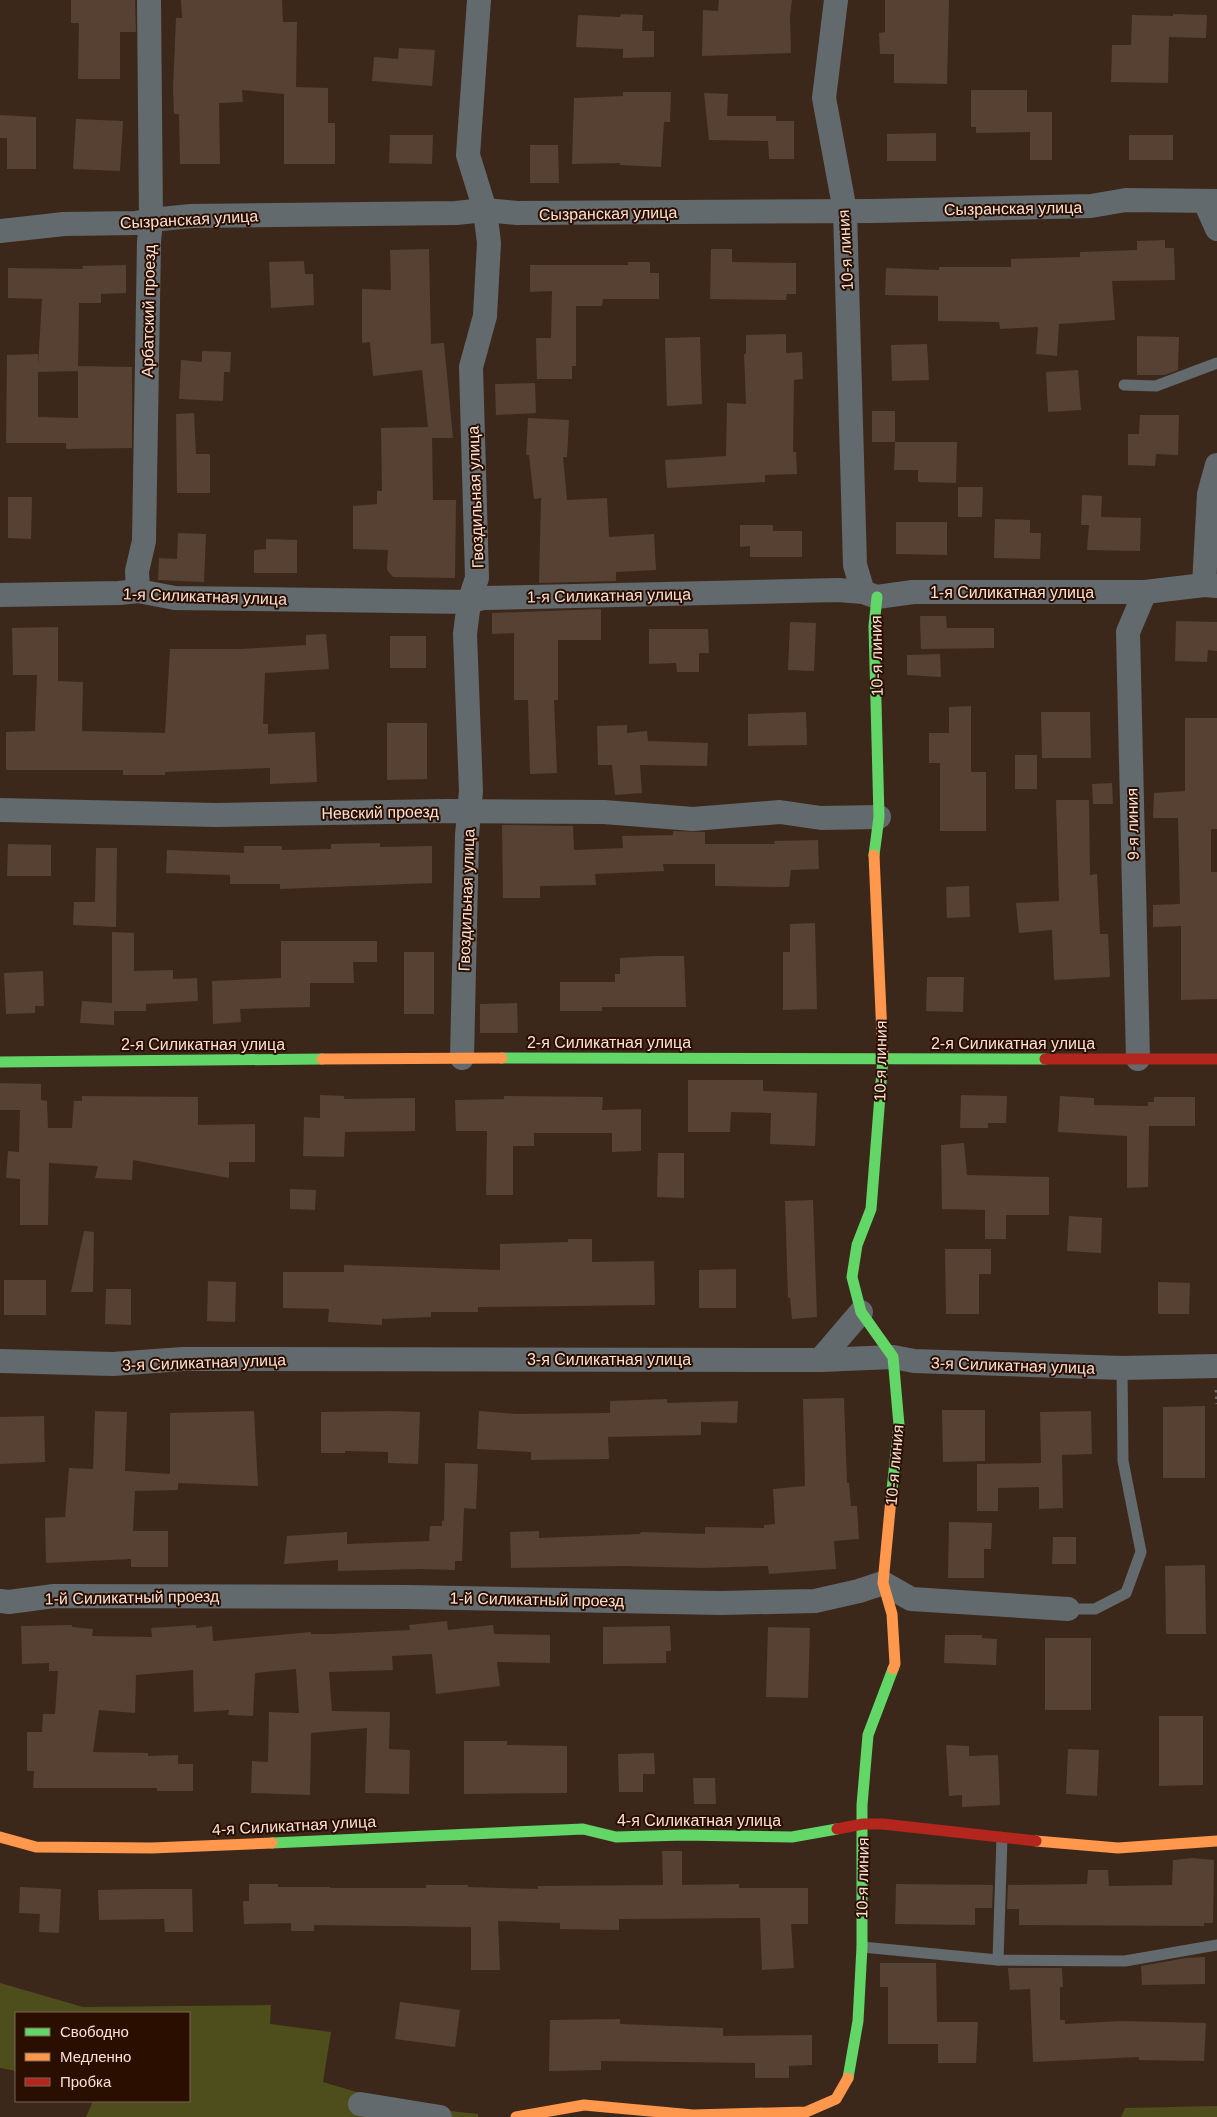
<svg xmlns="http://www.w3.org/2000/svg" width="1217" height="2117" viewBox="0 0 1217 2117" font-family="Helvetica,sans-serif">
	<rect width="100%" height="100%" fill="#3c281b"/>
	<g fill="#4e4d1c">
		<path d="M0,1983L83,2007L271,2005L270,2024L331,2032L323,2082L403,2106L478,2114V2117H86L93,2101H189V2013H16V2071L0,2068Z"/>
		<path d="M1217,2106V2117H1121L1125,2108Z"/>
	</g>
	<g fill="#564132">
		<path d="M71,0H135L136,32H120V79H78L79,23H71Z"/>
		<path d="M181,0H282L283,22H297L296,87L328,88V123H335V164H284V94L242,90L243,102L219,103L220,164H180L179,114H174L173,89L176,18H182Z"/>
		<path d="M719,0H792L790,16L791,53L702,56L703,10L718,11Z"/>
		<path d="M885,0H949L947,84L894,83V54H880L879,33L885,32Z"/>
		<path d="M621,14L643,15L642,31H654V57L623,58V49L576,47L578,15L620,17Z"/>
		<path d="M1173,14L1207,15L1206,38L1169,37L1168,83L1111,82L1112,45H1131L1132,15L1173,16Z"/>
		<path d="M399,48L435,50L432,86L372,81L374,57L398,59Z"/>
		<path d="M971,90H1027V112H1052V160H1030V132L976,133V127H971Z"/>
		<path d="M623,92H671L670,122H664L661,167L620,165V163L572,164L574,98L623,96Z"/>
		<path d="M704,93L728,94L727,116H776V121H794V159H769L768,141L709,140Z"/>
		<path d="M0,115L36,117V169H7V138H0Z"/>
		<path d="M76,119L123,121L120,171L73,169Z"/>
		<path d="M936,133V161H887V134Z"/>
		<path d="M390,135H433L432,164L389,163Z"/>
		<rect x="1129" y="135" width="44" height="25"/>
		<path d="M530,145H558L559,183H530Z"/>
		<path d="M1165,240V248H1174L1175,280L1112,281L1115,320L1059,324L1057,356L1036,354L1038,327L1000,329L999,322L938,321V296L885,295L886,268L939,270V267H1011V259L1080,257V252L1137,250V241Z"/>
		<path d="M429,249L431,344L444,343L453,438H432L433,500H456L455,578L393,577L387,570L388,550L353,549V506L377,504V491H382L381,428L428,427L422,370L373,376L370,342L362,343V289L391,290L390,250Z"/>
		<path d="M711,249H732V262L796,263V294H787L786,300L710,299Z"/>
		<path d="M304,261L305,274H313L314,305L271,308L269,262Z"/>
		<path d="M628,262H650V273H659V299H603L602,306H576V366H572V379H537L536,338H551L552,291L530,292V265H628Z"/>
		<path d="M126,265V293L101,294V303H79L78,371L38,372V417L78,418V366L132,367V448L66,449V443H6L7,355L38,354V366L42,299L8,298V268L83,269L82,266Z"/>
		<path d="M786,334V353L802,352L803,379L794,380L793,452H796L797,474L765,475V482L667,488L665,460L726,456L727,403L746,404L744,354H746V335Z"/>
		<path d="M1137,336L1179,337L1178,370L1165,375H1137Z"/>
		<path d="M700,337L702,404L667,406L665,338Z"/>
		<path d="M927,344L929,380L892,381L891,345Z"/>
		<path d="M202,351L231,352L230,372H224L223,401L179,399L181,360L202,362Z"/>
		<path d="M1078,370L1081,410L1048,412L1046,372Z"/>
		<path d="M535,383L536,413L496,415L495,384Z"/>
		<path d="M872,411H895V442H957L956,483L918,482V470H894L895,442H872Z"/>
		<path d="M194,413L196,454H210V493H177L176,414Z"/>
		<path d="M1140,415H1179L1178,455L1156,454L1155,466L1128,465V434H1139Z"/>
		<path d="M528,418L569,420L567,457H563L567,500L607,498L609,537L654,534L656,570L616,572V581L539,583L541,498L534,499L529,455H526Z"/>
		<path d="M958,487H983L982,517H958Z"/>
		<path d="M1082,495L1102,496L1101,517L1141,518L1140,551L1087,550L1089,525H1081Z"/>
		<path d="M8,497H32L31,539L8,538Z"/>
		<path d="M995,519L1030,520V533H1041L1040,559L994,558Z"/>
		<path d="M896,522H947V555L896,554Z"/>
		<path d="M740,525H773V531H802V557H750V546L740,547Z"/>
		<path d="M178,533L206,534L204,582L158,580L159,558L177,559Z"/>
		<path d="M266,539L297,540V573H254V550L266,549Z"/>
		<path d="M601,609V640H558V700H554L557,773L530,774L528,700H514V633L492,634V613Z"/>
		<path d="M920,616H946L947,628H994V648L921,649Z"/>
		<path d="M1176,621L1217,622V651L1208,650L1207,662L1175,661Z"/>
		<path d="M790,622L816,623L814,671L788,670Z"/>
		<path d="M58,627V681L83,682L82,731L165,733L170,649H241L306,645V635L326,634L329,669L265,673L263,724H268V734L315,732L317,782L270,784V768L165,772V775H123V770H6V732L35,731L37,675H13L12,628Z"/>
		<path d="M649,629H708L709,653H699V672H677L676,663L649,664Z"/>
		<rect x="390" y="636" width="36" height="32"/>
		<path d="M940,654L941,677L907,675V655Z"/>
		<path d="M971,706V772H986V831H940V763H929V733H949V707Z"/>
		<path d="M806,712L807,745L748,746V714Z"/>
		<path d="M1041,712H1090L1091,758H1042Z"/>
		<path d="M1185,718H1217V829H1211V872H1217V999L1181,1000V926L1153,927V905L1180,904L1178,818H1153L1154,793L1185,791Z"/>
		<path d="M387,723H427V779L387,780Z"/>
		<path d="M627,725V733L647,731L648,741L708,743L707,766L640,765L642,793L615,795L612,765H598L597,726Z"/>
		<rect x="1015" y="755" width="22" height="34"/>
		<path d="M1112,783L1113,804H1093L1092,784Z"/>
		<path d="M1056,800H1089L1090,875L1097,874L1100,934H1108L1110,977L1054,980L1052,930L1019,933L1016,903L1059,901Z"/>
		<path d="M502,825L573,826L574,850L623,848L622,836L673,835V831L705,832V844H775L774,841L818,840L819,869L791,870L789,887L715,886V864H663L664,871L595,874L596,885L540,886V898H503Z"/>
		<path d="M380,843V847L432,846V883L280,889V884H230V875L166,873L167,850L244,853V846H282V850L331,849V844Z"/>
		<path d="M8,844L51,845V876H7Z"/>
		<path d="M96,848H117L116,927L73,925L74,902H95Z"/>
		<path d="M969,886L970,917L947,918L946,887Z"/>
		<path d="M815,923L817,1009L783,1010V952H790V924Z"/>
		<path d="M112,932L134,933V971L173,970V979L197,978L198,1001L146,1004V1011H114V1025L80,1023L82,1001L112,1003Z"/>
		<path d="M281,941H377V962H353L354,983H310V1007L240,1009L241,1022L213,1024L212,981L281,978Z"/>
		<rect x="404" y="952" width="30" height="62"/>
		<path d="M655,956H684L686,1007H602V1011H560V982H615V974H620V958Z"/>
		<path d="M43,971L44,1006H35V1013L6,1014L4,973Z"/>
		<path d="M927,977H964L963,1012L926,1011Z"/>
		<path d="M517,1003L518,1033H480V1004Z"/>
		<path d="M688,1080H763V1091L817,1093L815,1146L770,1144L771,1113L731,1112L730,1132H688Z"/>
		<path d="M0,1083L41,1084V1100L47,1101L48,1128H72L74,1101H82V1096L198,1097V1125L255,1124V1162H229V1178L133,1160L132,1180L95,1178L98,1166L49,1163L48,1225H20V1179L6,1178L8,1151L19,1152L20,1110H0Z"/>
		<path d="M320,1095L344,1096V1099L415,1098V1131L345,1132L344,1157L303,1156L304,1117L320,1118Z"/>
		<path d="M961,1095L1007,1096L1006,1123H988V1128H960Z"/>
		<path d="M504,1096L603,1097L602,1110L641,1109V1151L612,1152V1133H534V1146H513V1195H486L487,1131H456L455,1100L504,1099Z"/>
		<path d="M1060,1096L1094,1098V1105L1148,1106V1102H1154V1097H1195V1126H1149L1148,1187L1127,1188V1136L1058,1132Z"/>
		<path d="M964,1143L967,1175L1049,1177V1215H1006V1239H985V1210L942,1209L941,1145Z"/>
		<path d="M658,1153H684V1198L657,1197Z"/>
		<path d="M290,1189L316,1190L315,1210L290,1209Z"/>
		<path d="M813,1200L817,1317L792,1319L790,1298H788L785,1201Z"/>
		<path d="M1069,1216L1102,1218L1101,1253L1067,1251Z"/>
		<path d="M84,1231L94,1232L93,1292H71Z"/>
		<path d="M568,1239H592V1262L654,1261L655,1305L478,1307V1312H431V1317L382,1319V1325L328,1322L329,1309L283,1308V1272H344V1265L500,1270V1244L568,1242Z"/>
		<path d="M945,1249H991V1274H979V1314H946Z"/>
		<path d="M736,1269V1308H699V1270Z"/>
		<rect x="4" y="1280" width="42" height="35"/>
		<path d="M208,1281L236,1282L235,1322L207,1321Z"/>
		<path d="M1158,1282L1190,1283L1189,1314H1158Z"/>
		<path d="M106,1289H131V1325L105,1324Z"/>
		<path d="M844,1398L847,1483H849L851,1506H857L859,1539L834,1541L836,1569L769,1574L768,1566L702,1568L622,1566L511,1568L510,1532L539,1531V1538L640,1534L641,1532L705,1534V1527L764,1528V1525L775,1524L773,1489L805,1486L803,1399Z"/>
		<path d="M667,1399V1403L738,1401L737,1423L701,1422V1435L608,1437L609,1459L531,1460V1452L477,1449L479,1411L516,1414L610,1413V1401Z"/>
		<path d="M1205,1406V1478H1163V1407Z"/>
		<path d="M942,1410H985V1461L943,1462Z"/>
		<path d="M95,1411L127,1412L125,1471L170,1474V1413L254,1411L258,1486L178,1483V1490L135,1491L133,1531H168V1567H131V1559L46,1563L45,1518L65,1517L69,1468L93,1469Z"/>
		<path d="M389,1411L420,1412L418,1464L388,1463V1452L345,1451V1453H321V1412Z"/>
		<path d="M1091,1411L1092,1454L1062,1455L1063,1508L1039,1509V1487L998,1488V1511H977V1464L1041,1463L1040,1412Z"/>
		<path d="M44,1416L45,1462L0,1464V1417Z"/>
		<path d="M445,1463L478,1464L476,1509L464,1508L462,1561H455V1570L420,1569L338,1571V1560L284,1564L287,1536L347,1532V1544L429,1541L430,1526H442V1521H444Z"/>
		<path d="M949,1522L992,1523L991,1549H984V1578H948Z"/>
		<path d="M1053,1537H1076V1564H1052Z"/>
		<path d="M1205,1565L1206,1634H1166L1165,1566Z"/>
		<path d="M447,1621L448,1630L493,1625L494,1634L550,1635V1663L497,1662L500,1686L436,1694L432,1654L392,1656L393,1670L329,1672L332,1711L390,1712L389,1749L410,1750L409,1794L365,1793L367,1728L311,1733L310,1795L251,1793L252,1761L268,1762L269,1712L299,1713L296,1669L255,1673L253,1716L228,1715L229,1710L194,1712L193,1670L136,1675L135,1713L99,1710L93,1752L148,1753V1756L178,1755V1764H193V1791H157V1788H33L34,1771H27V1732H42L43,1714H55L58,1671H49V1663L22,1664L21,1626L72,1625V1627L93,1629L92,1636L152,1637L151,1628L196,1625V1628L212,1626L213,1641L311,1632V1634H331L410,1630L409,1625Z"/>
		<path d="M670,1626L671,1651H666V1663L603,1664V1627Z"/>
		<path d="M768,1627L810,1628L808,1698L766,1697Z"/>
		<path d="M945,1635H982V1638L997,1639L996,1665L944,1663Z"/>
		<rect x="1045" y="1638" width="46" height="72"/>
		<path d="M1159,1716H1203V1785L1159,1786Z"/>
		<path d="M464,1741H507V1745L567,1746V1793L464,1794Z"/>
		<path d="M946,1745L969,1746V1756L998,1755L1000,1805L962,1807V1795L949,1796Z"/>
		<path d="M1068,1749L1099,1750L1097,1796L1066,1794Z"/>
		<path d="M654,1753L655,1774H643V1792H619L618,1754Z"/>
		<path d="M693,1778H715L716,1804H694Z"/>
		<path d="M662,1851H682V1885L739,1884V1888H808V1924H791L794,1968L762,1970L760,1918L619,1919V1930L560,1929V1923L498,1921L500,1970H471V1927L314,1925V1931H291V1923L244,1924L243,1901H249V1884H278V1887H330V1888H426V1885H468V1887L538,1889V1886L663,1885Z"/>
		<path d="M1192,1858L1214,1860L1213,1923H1204V1926L1019,1925V1909H1007L1008,1885L1087,1884L1088,1870H1108L1109,1886L1172,1885L1173,1860Z"/>
		<path d="M896,1884L993,1885L992,1908H975V1925L895,1924Z"/>
		<path d="M20,1887L61,1889L59,1933L39,1932L40,1914L19,1913Z"/>
		<path d="M141,1889H192L193,1932H165L164,1919L99,1920L98,1890Z"/>
		<path d="M1205,1957V1984L1142,1985L1141,1966L1186,1958Z"/>
		<path d="M880,1963H936L937,2022H978L976,2063H938V2044H888V1987H880Z"/>
		<path d="M1008,1968H1062L1063,1987H1060V2020H1065V2024L1121,2021L1206,2023L1204,2061L1139,2060V2057L1033,2062L1030,1989L1010,1990Z"/>
		<path d="M400,2002L460,2010L455,2047L395,2039Z"/>
		<path d="M620,2019V2024L723,2028V2036L812,2035V2065L789,2066V2078H755V2063L601,2061V2070L549,2071L550,2020Z"/>
	</g>
	<g fill="none" stroke-linecap="round" stroke-linejoin="round">
		<path stroke="#6b6968" stroke-width="3" stroke-dasharray="2.5 4" stroke-linecap="butt" d="M1216,1390L1217,1404"/>
		<g stroke="#636a6e" stroke-width="11">
			<path d="M1124,385L1156,386L1217,363"/>
			<path d="M1068,1609H1095L1126,1593L1141,1552L1123,1461L1122,1368"/>
			<path d="M862,1947L998,1960L1125,1961L1217,1945"/>
			<path d="M998,1960L1002,1838"/>
		</g>
		<g stroke="#636a6e" stroke-width="24">
			<path d="M836,0L824,98L845,211L855,565L863,592"/>
			<path d="M1205,202L1217,229"/>
			<path d="M0,231L64,224L136,223L151,220L191,216L456,213L485,210L517,213L873,211L1091,206L1126,200L1217,201"/>
			<path d="M1204,585L1209,494L1217,465"/>
			<path d="M138,591L137,571L144,541L149,242L151,220L149,0"/>
			<path d="M0,595L119,593L138,591L175,598L469,602L483,598L838,590L863,592L877,597L913,592H1145L1204,585L1217,586"/>
			<path d="M0,810L216,815L446,811L604,812L693,819L780,812L821,818L879,817"/>
			<path d="M462,1058L467,835L471,791L465,634L469,602L477,578L471,367L485,316L489,243L485,210L468,155L479,0"/>
			<path d="M1138,1059L1128,632L1145,592"/>
			<path d="M820,1360L861,1312"/>
			<path d="M0,1361L113,1364L183,1359L820,1360L893,1357L914,1361L1122,1368L1217,1366"/>
			<path d="M0,1601L9,1602L54,1596L408,1597L721,1603L815,1601L859,1591L883,1583L911,1599L1068,1609"/>
			<path d="M360,2104L440,2117"/>
		</g>
		<g stroke="#63d668" stroke-width="11">
			<path d="M874,855L879,817L874,626L877,597"/>
			<path d="M502,1058L1045,1059"/>
			<path d="M883,1058L871,1209L857,1245L852,1277L861,1312L893,1357L899,1425L891,1499"/>
			<path d="M0,1062L322,1059"/>
			<path d="M272,1843L583,1829L616,1837L684,1835L792,1837L837,1829"/>
			<path d="M848,2078L858,2021L862,1947V1805L868,1735L893,1669"/>
		</g>
		<g stroke="#ff974d" stroke-width="11">
			<path d="M874,855L883,1058"/>
			<path d="M322,1059L502,1058"/>
			<path d="M891,1499L883,1583L892,1614L895,1664L893,1669"/>
			<path d="M0,1837L36,1847L152,1848L272,1843"/>
			<path d="M1036,1841L1118,1848L1217,1841"/>
			<path d="M516,2117L584,2105L693,2115L806,2112L836,2099L848,2078"/>
		</g>
		<g stroke="#b3261e" stroke-width="11">
			<path d="M1045,1059H1217"/>
			<path d="M837,1829L863,1824H883L1036,1841"/>
		</g>
	</g>
	<g text-anchor="middle" stroke-width="4" stroke-linejoin="round" paint-order="stroke">
		<g font-size="16" fill="#fae2d5" stroke="#2a0f01">
			<text transform="translate(1013 208) rotate(-1)" y="6">Сызранская улица</text>
			<text transform="translate(608 213) rotate(-1)" y="6">Сызранская улица</text>
			<text transform="translate(189 219) rotate(-3)" y="6">Сызранская улица</text>
			<text transform="translate(845 250) rotate(-93)" y="6">10-я линия</text>
			<text transform="translate(148 311) rotate(-89)" y="6">Арбатский проезд</text>
			<text transform="translate(475 497) rotate(-92)" y="6">Гвоздильная улица</text>
			<text x="1012" y="598">1-я Силикатная улица</text>
			<text transform="translate(609 595) rotate(-1)" y="6">1-я Силикатная улица</text>
			<text transform="translate(205 596) rotate(2)" y="6">1-я Силикатная улица</text>
			<text transform="translate(876 656) rotate(-91)" y="6">10-я линия</text>
			<text transform="translate(380 812) rotate(-1)" y="6">Невский проезд</text>
			<text transform="translate(1132 824) rotate(-91)" y="6">9-я линия</text>
			<text transform="translate(466 900) rotate(-88)" y="6">Гвоздильная улица</text>
			<text x="609" y="1048">2-я Силикатная улица</text>
			<text x="1013" y="1049">2-я Силикатная улица</text>
			<text x="203" y="1050">2-я Силикатная улица</text>
			<text transform="translate(880 1061) rotate(-89)" y="6">10-я линия</text>
			<text x="609" y="1365">3-я Силикатная улица</text>
			<text transform="translate(204 1362) rotate(-2)" y="6">3-я Силикатная улица</text>
			<text transform="translate(1013 1365) rotate(2)" y="6">3-я Силикатная улица</text>
			<text transform="translate(894 1465) rotate(-85)" y="6">10-я линия</text>
			<text transform="translate(132 1597) rotate(-1)" y="6">1-й Силикатный проезд</text>
			<text transform="translate(537 1599) rotate(1)" y="6">1-й Силикатный проезд</text>
			<text x="699" y="1826">4-я Силикатная улица</text>
			<text transform="translate(294 1825) rotate(-3)" y="6">4-я Силикатная улица</text>
			<text transform="translate(862 1878) rotate(-89)" y="6">10-я линия</text>
		</g>
	</g>
	<rect x="15" y="2012" width="175" height="90" fill="#2a0f01" stroke="#7d6356"/>
	<rect x="25" y="2028" width="25" height="8" fill="#63d668" stroke="#7d6356"/>
	<text x="60" y="2037" font-size="15" fill="#fae2d5">Свободно</text>
	<rect x="25" y="2053" width="25" height="8" fill="#ff974d" stroke="#7d6356"/>
	<text x="60" y="2062" font-size="15" fill="#fae2d5">Медленно</text>
	<rect x="25" y="2078" width="25" height="8" fill="#b3261e" stroke="#7d6356"/>
	<text x="60" y="2087" font-size="15" fill="#fae2d5">Пробка</text>
</svg>
